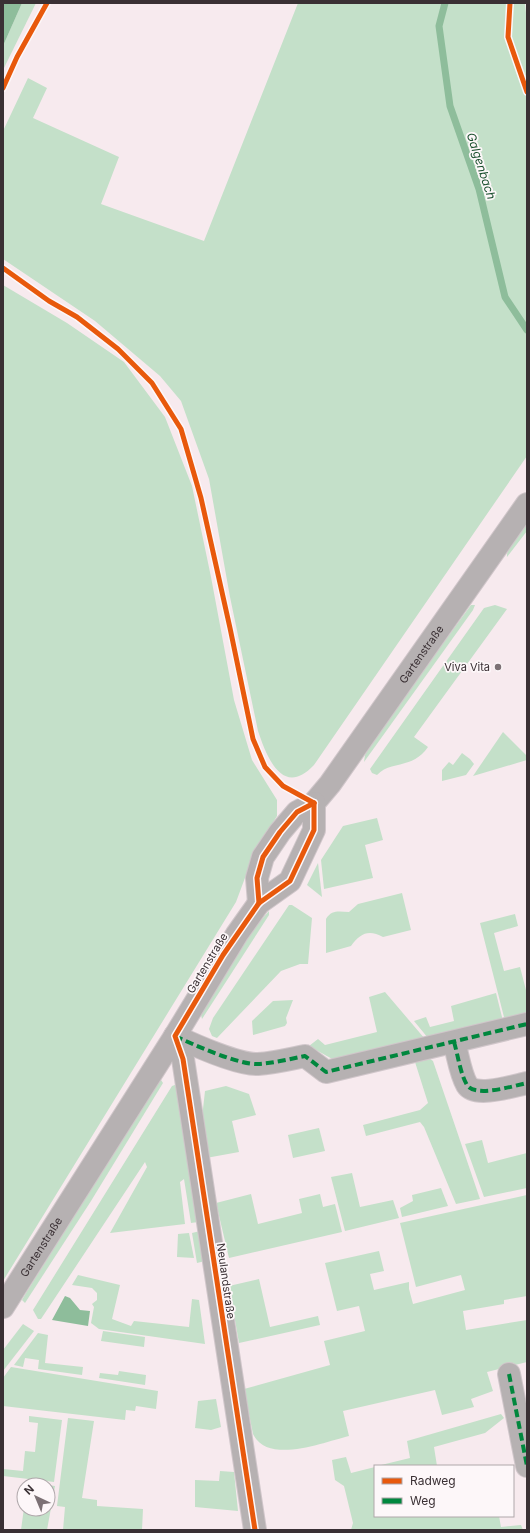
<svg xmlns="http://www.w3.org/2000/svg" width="530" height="1533" viewBox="0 0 530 1533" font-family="Inter,sans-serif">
	<rect width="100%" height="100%" fill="#f7eaee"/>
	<g fill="#c4e0c9">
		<path d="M22,3H36L3,70V46Z"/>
		<path d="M298,3H525L527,23V456L314,765C283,798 267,758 258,731L230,597L209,479L181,401L160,376L95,321L3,259V131L28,78L47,88L33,118L119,157L101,204L204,241Z"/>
		<path d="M3,285L67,323L124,362L165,417L192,486L211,577L234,700L252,760L277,800V816L255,851L236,902L3,1281Z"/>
		<path d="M527,523V531L507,557C506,546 521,532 527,523Z"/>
		<path d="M471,605H475L473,610L364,762L365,755L379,731Z"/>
		<path d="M495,605L507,609L414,737L428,747C412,770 391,760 377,775L372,773L370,769L484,608Z"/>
		<path d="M503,732L527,756V760L473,776Z"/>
		<path d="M462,753L470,759L474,764L466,775L442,781V770L449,762L453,765Z"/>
		<path d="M377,818L383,840L365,845L373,878L324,889L321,860L343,826Z"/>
		<path d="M318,863L322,897L307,885Z"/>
		<path d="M402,893L411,930L383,937C369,929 360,933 351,946L326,953V919C332,909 340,912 349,912L358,904Z"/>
		<path d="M289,905H292L312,918L308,964H300L281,971L217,1038L212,1036L209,1029L213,1018Z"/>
		<path d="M269,911V915L202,1019L201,1015L203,1007L250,933Z"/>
		<path d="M515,914L518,926L494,933L504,971L520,967L527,994V1015L505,1021L480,923Z"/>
		<path d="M385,992L425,1039L334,1060L309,1046L318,1039L325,1045L377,1032L369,997Z"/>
		<path d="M496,993L503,1021L428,1038L414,1021L426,1017L430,1027L454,1021L451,1006Z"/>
		<path d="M293,1000L286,1018L287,1023L285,1026L253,1035L252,1021L273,1001Z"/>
		<path d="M430,1059L433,1061L480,1199L456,1204L424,1127L420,1122L366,1136L363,1125L420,1110L428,1103L415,1062Z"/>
		<path d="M161,1080L163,1083L91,1201L25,1303L22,1300L26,1293L158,1081Z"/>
		<path d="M180,1083L198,1222L191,1223L184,1179L180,1182L185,1224L110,1233L147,1167L145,1162L41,1319H38L33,1310L172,1086Z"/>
		<path d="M226,1086L249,1094L256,1115L232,1121L239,1152L206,1158L202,1118L205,1091Z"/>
		<path d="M319,1128L325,1151L293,1158L288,1135Z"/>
		<path d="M482,1140L488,1163L527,1153V1188L484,1197L465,1144Z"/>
		<path d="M352,1173L360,1207L393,1200L399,1218L345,1231L331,1177Z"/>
		<path d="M441,1188L448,1206L402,1217L400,1208L413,1201L412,1195Z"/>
		<path d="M251,1194L258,1224L302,1213L299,1199L320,1194L323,1207L335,1204L342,1232L229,1258L216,1203Z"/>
		<path d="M527,1195V1296L504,1300V1304L463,1311L466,1330L527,1320V1362L487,1372L493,1391L471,1399L474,1407L442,1415L435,1390L343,1411L349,1436C324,1442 268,1465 253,1434L244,1389L330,1365L324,1341L365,1331L359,1306L337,1311L325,1263L379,1251L384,1271L370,1274L374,1290L409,1282V1289L413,1304L465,1290L461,1275L416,1287L400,1223Z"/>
		<path d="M200,1231L205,1261L197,1263L192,1233Z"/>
		<path d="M189,1233L194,1258L177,1257L178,1234Z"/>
		<path d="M78,1275L120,1285L112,1319L131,1326L134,1321L189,1327L192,1299L199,1300L205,1344L99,1329L91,1323L94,1307L92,1304L97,1300V1293L92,1288L72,1285Z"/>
		<path d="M259,1279L270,1327L318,1316L320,1325L239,1343L229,1286Z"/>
		<path d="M23,1324L34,1331L3,1371V1350Z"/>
		<path d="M103,1331L145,1337L144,1347L101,1341Z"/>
		<path d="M38,1333L48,1335L45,1363L83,1367L82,1375L38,1369L39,1360L25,1358L23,1367L14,1365Z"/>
		<path d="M11,1367L158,1391L156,1409L136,1406L135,1411L126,1410L125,1420L3,1406V1378Z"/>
		<path d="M119,1371L146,1375L145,1385L99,1378L100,1373L118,1375Z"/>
		<path d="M216,1399L221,1427L211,1430L195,1428L198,1401Z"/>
		<path d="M501,1414L504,1418L485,1433L434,1447L437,1466H377L410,1458L407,1441Z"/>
		<path d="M29,1416L62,1420L54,1482L3,1476V1469L23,1471L25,1451L35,1452L38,1423L29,1422Z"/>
		<path d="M68,1418L94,1421L82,1498L97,1500V1506L143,1509L142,1530H63L65,1507L57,1506Z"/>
		<path d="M346,1457L351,1473L375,1467V1516H499L501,1527L521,1525L523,1530H351L353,1523L344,1486L335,1480L332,1460Z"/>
		<path d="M220,1471L234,1472L238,1511L195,1507V1480L219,1481Z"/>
		<path d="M48,1485L55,1486L47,1530H21L24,1508L48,1509Z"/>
	</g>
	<g fill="#8ebd9b">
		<path d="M3,3H22L3,46Z"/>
		<path d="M65,1296L70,1298L80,1310L90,1311L88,1326L52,1320Z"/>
	</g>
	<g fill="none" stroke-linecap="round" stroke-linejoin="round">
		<path stroke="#8ebd9b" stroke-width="7" d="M445,3L439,26L450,106L479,189L505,297L527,330"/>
		<g stroke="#d0c6ca" stroke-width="24">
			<g id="minor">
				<path id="s1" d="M259,903L257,878L263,857L280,832L297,812L314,803L330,784L527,504"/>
				<path d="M175,1036L183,1059L255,1530"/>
				<path d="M175,1036C194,1045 239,1065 258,1064C274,1063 290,1059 305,1056L326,1072L527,1024"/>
				<path d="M454,1042C458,1055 460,1073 467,1085C475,1098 513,1086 527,1083"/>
				<path id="s2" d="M3,1307L175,1036L237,934L259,903L290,881L314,830V803"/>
				<path d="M509,1374L527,1466"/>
			</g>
		</g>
		<use href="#minor" stroke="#b6b1b2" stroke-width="22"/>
		<g stroke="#00873e" stroke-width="4" stroke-dasharray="8 4" stroke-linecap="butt">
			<path d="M175,1036C194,1045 239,1065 258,1064C274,1063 290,1059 305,1056L326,1072L527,1024"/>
			<path d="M454,1042C458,1055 460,1073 467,1085C475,1098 513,1086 527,1083"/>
			<path d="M509,1374L527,1466"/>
		</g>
		<g stroke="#fdf7f9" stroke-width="8">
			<g id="cycleway">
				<path d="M510,3L508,37L527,92"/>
				<path d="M3,88L17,57L47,3"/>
				<path d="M3,268L49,301L77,317L118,349L152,383L181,429L201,498L230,628L253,739L265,767L283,786L314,803"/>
				<path d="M259,903L257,878L263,857L280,832L297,812L314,803"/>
				<path d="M255,1530L183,1059L175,1036L223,955L259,903L290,881L314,830V803"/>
			</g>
		</g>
		<use href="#cycleway" stroke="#e8590c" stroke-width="5"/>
	</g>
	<circle fill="#7c7175" stroke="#fdf7f9" stroke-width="1.5" cx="498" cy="667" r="4"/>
	<g text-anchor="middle" stroke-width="3.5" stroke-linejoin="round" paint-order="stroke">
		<g font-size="11" fill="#3a3034" stroke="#fdf7f9">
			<text dy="4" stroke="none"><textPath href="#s1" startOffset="306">Gartenstraße</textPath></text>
			<text transform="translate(207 963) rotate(-59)" y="4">Gartenstraße</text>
			<text dy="4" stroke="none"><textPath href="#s2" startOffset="71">Gartenstraße</textPath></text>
			<text transform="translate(226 1281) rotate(82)" y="4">Neulandstraße</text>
		</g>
		<g font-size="11" fill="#3a3034" stroke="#fdf7f9" text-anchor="end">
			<text x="490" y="671">Viva Vita</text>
		</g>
		<g font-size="12" font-style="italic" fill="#184e2c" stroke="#fdf7f9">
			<text transform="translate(481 166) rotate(72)" y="4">Galgenbach</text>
		</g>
	</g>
	<rect width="530" height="1533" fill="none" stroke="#3a3034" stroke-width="8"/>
	<rect x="374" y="1465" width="140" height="52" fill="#fdf7f9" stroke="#afa7aa"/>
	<rect x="382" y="1478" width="20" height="6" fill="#e8590c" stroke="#afa7aa"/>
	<text x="410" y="1485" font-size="12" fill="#3a3034">Radweg</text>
	<rect x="382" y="1498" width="20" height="6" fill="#00873e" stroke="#afa7aa"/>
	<text x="410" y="1505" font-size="12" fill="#3a3034">Weg</text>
	<g transform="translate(36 1497) rotate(316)"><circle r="19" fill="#fdf7f9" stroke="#afa7aa"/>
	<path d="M0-3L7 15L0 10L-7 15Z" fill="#7c7175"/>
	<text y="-6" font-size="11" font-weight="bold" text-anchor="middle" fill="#3a3034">N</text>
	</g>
</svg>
